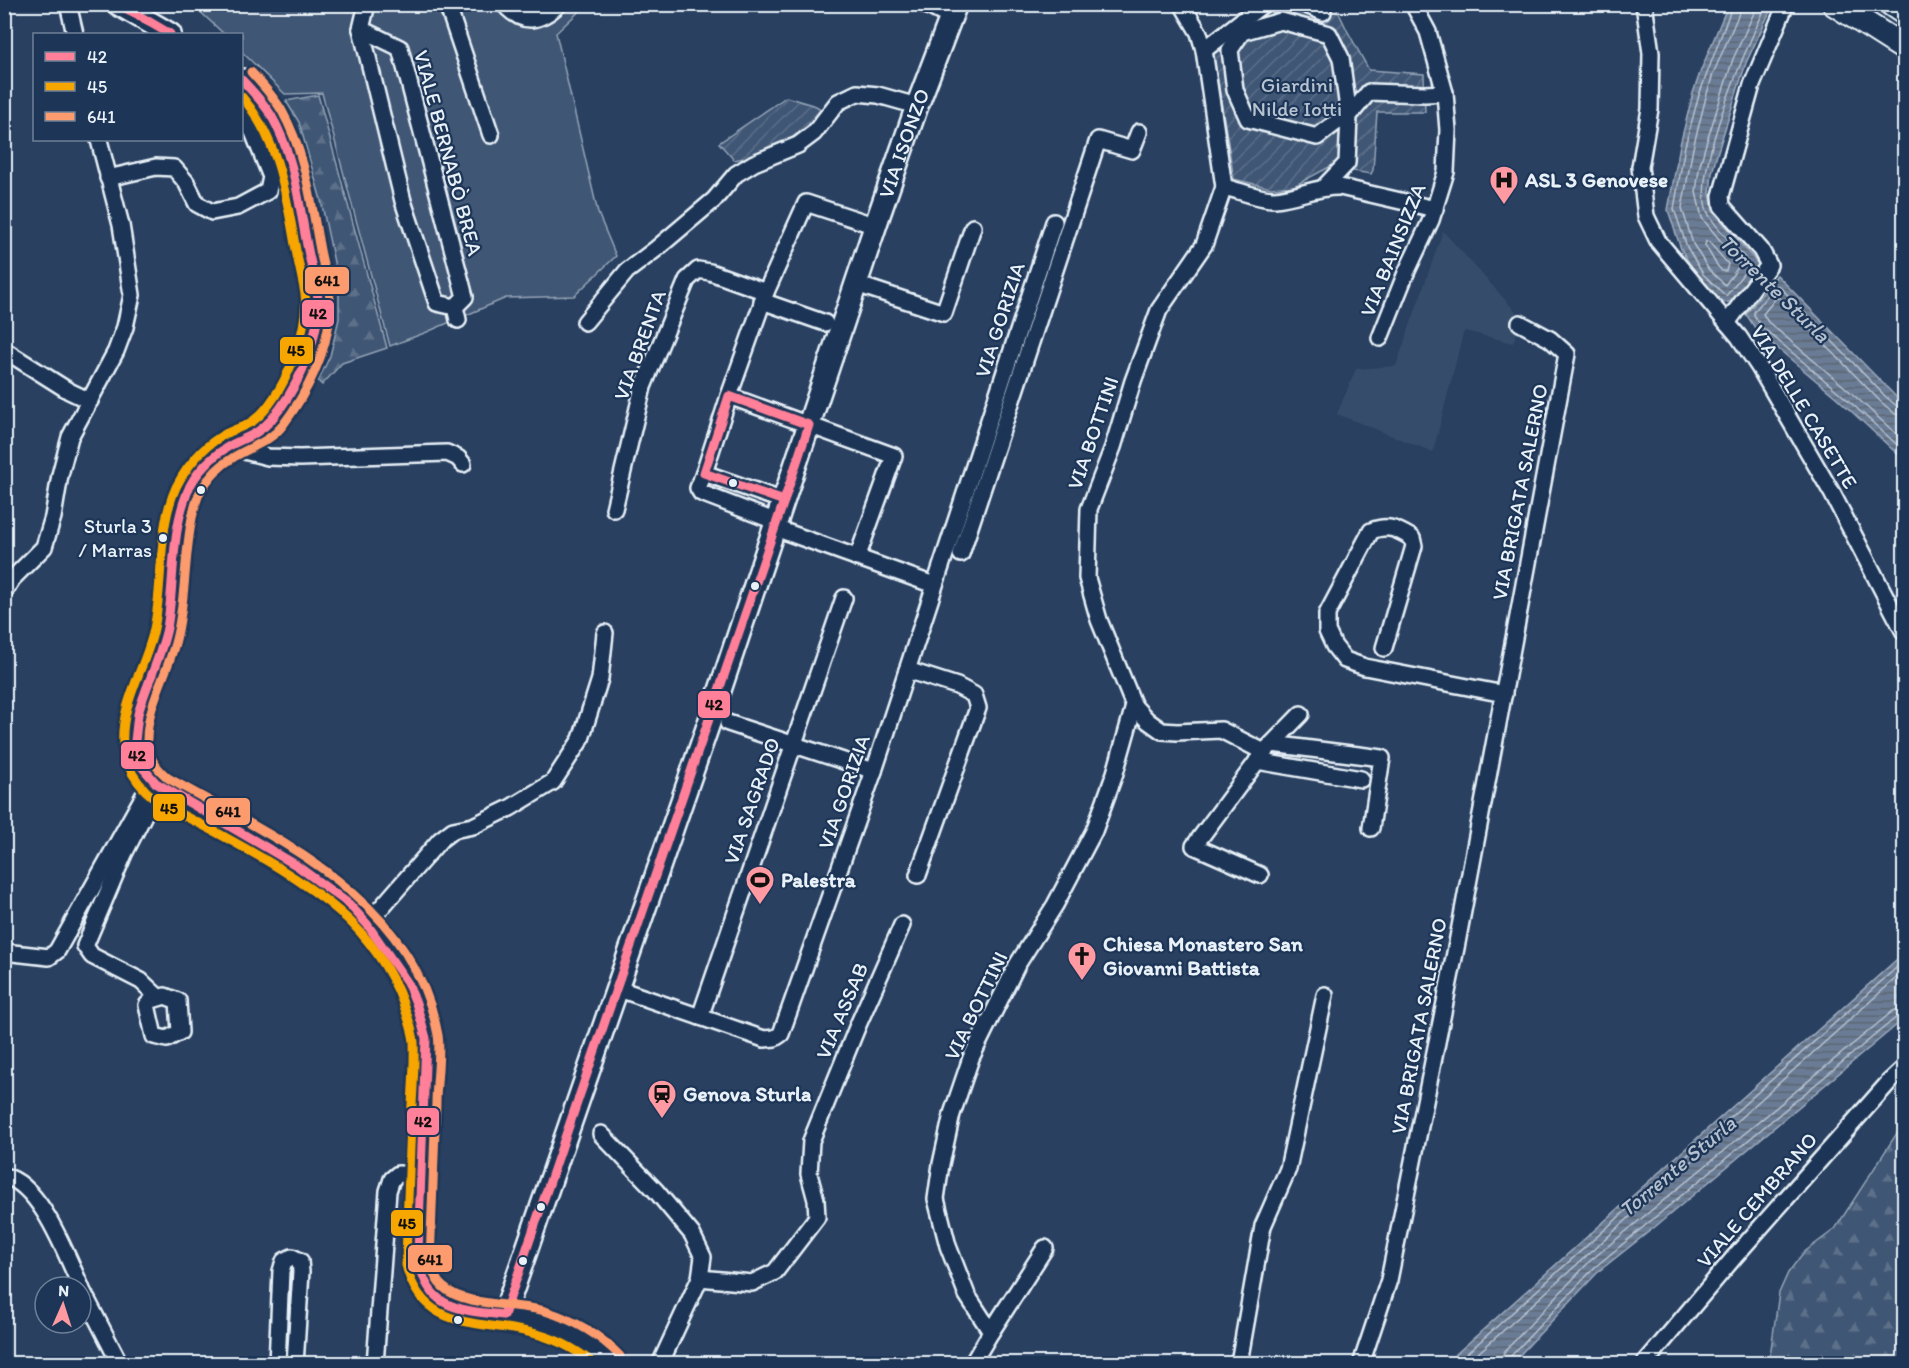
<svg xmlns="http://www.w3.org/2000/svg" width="1909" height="1368" viewBox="0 0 1909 1368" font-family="Itim,sans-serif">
	<defs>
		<pattern id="forest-firs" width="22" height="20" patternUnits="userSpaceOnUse" patternTransform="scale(1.5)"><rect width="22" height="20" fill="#415774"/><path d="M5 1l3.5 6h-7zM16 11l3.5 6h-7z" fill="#5c7089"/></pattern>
		<pattern id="garden-furrows" width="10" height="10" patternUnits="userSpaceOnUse" patternTransform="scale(1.5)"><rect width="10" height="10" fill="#415774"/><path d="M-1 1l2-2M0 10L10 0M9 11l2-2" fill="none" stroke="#5c7089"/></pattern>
		<pattern id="water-rules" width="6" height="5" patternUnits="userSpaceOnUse" patternTransform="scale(1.5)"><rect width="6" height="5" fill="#6b7c95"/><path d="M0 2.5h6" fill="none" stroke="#5a6573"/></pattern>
	</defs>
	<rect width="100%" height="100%" fill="#294061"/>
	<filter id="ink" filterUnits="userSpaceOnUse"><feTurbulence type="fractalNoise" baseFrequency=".0167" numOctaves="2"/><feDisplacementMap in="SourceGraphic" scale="12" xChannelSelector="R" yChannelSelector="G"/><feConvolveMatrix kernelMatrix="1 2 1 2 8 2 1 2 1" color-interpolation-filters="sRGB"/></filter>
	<g filter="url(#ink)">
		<path fill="#364d6b" d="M1443,231L1517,313L1520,323L1513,343L1465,331L1463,334L1433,452L1337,414L1356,369L1396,366Z"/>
		<path fill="#415774" stroke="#94a4b6" stroke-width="1.5" d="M193,5H586L556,33L598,213L616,256L574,296L506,298L427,332L390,346L322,93L285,94L242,52V34H224Z"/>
		<g fill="url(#forest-firs)" stroke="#94a4b6" stroke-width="1.5">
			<path d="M318,95L387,348L342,363L322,385L318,381L330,356L339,319V286L321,200L299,122L286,101Z"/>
			<path d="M1897,1133L1904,1135V1363H1769L1779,1293L1788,1273L1803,1253L1835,1229Z"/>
		</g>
		<g fill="url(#garden-furrows)" stroke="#94a4b6" stroke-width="1.5">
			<path d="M1254,5H1335L1347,30L1369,70L1424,74L1425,112H1377L1373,170L1371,174L1329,167L1294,186L1271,188L1234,179L1211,40Z"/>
			<path d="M786,97L816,106L824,111C794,139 775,153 734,160L719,143Z"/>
		</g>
		<g fill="url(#water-rules)" stroke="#9dabbd" stroke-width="1.5">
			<path d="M1728,5H1773L1746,63L1718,151L1712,173L1710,193L1713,211L1759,265L1730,302L1723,303L1698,278L1681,249L1668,210L1680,145L1693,93L1701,70Z"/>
			<path d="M1777,275L1904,405V460L1837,398L1757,331L1746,314Z"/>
			<path d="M1904,953V1019L1656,1226L1599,1271L1512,1363H1446Z"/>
		</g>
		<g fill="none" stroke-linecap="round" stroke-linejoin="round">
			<g stroke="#b6c2d0" stroke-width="1.5">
				<path d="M1733,4L1699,95L1685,146L1674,209L1687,247L1703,274L1726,296L1750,265C1738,247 1719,233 1709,215C1687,179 1749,42 1767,4"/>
				<path d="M1741,4L1740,11L1713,74L1706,97L1693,148L1682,208L1693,244L1709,270L1725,285L1740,265L1702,218L1696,192L1699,169L1705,147L1733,59L1758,4"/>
				<path d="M1706,241L1709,242L1728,264L1726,271H1722L1716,264L1705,245Z"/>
				<path d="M1904,409L1899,408L1885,396L1779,286H1775L1754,312V315L1762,327L1841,394L1904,451"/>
				<path d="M1904,416L1895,414L1880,401L1780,298H1776L1763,314L1768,322L1846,388L1904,441"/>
				<path d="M1455,1364L1904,961"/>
				<path d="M1466,1364L1904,971"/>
				<path d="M1500,1364L1504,1352L1590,1261L1893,1011L1904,1007"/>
				<path d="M1508,1364L1510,1357L1595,1267L1898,1016L1904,1015"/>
			</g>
			<g stroke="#e8f1f8" stroke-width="20">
				<g id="street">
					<path d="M68,4L75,34"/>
					<path d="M367,4L361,29L403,201L437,303L455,307L458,320"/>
					<path d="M447,4L491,135"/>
					<path d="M504,4C523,26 540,22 559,4"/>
					<path d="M924,4L950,17"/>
					<path d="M1182,4L1199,33L1204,50L1224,187L1204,245L1159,310L1133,381L1113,447L1089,509L1087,578L1099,620L1134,706L1148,721L1162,731L1177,732L1221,730L1264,752"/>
					<path d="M1304,4L1323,12"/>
					<path d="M1644,4L1651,53L1650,109L1640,167L1646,216L1658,241L1739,337L1759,367L1832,493L1904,632"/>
					<path d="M1281,21L1329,34L1341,58L1349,116L1334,124L1317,137L1248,119L1235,90L1230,50L1242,32Z"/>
					<path d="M361,29L400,48L465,297L455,307"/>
					<path d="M1204,50L1263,4"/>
					<path d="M108,178L156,167L174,168L186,182L197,204L212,212L238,207L268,191L271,177L253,132L242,114"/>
					<path d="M1325,186L1347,163L1349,116L1369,92L1425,94L1445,93"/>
					<path d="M1224,187C1238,190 1262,200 1275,199C1298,197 1318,186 1340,187L1435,209"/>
					<path d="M856,284L944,313L973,227"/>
					<path d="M762,301L825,323"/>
					<path d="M585,322L627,271L656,249L714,200L736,174L754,163L798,145L814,133L838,102L857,93L878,95L917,106"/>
					<path d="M1727,323L1769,265L1761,250L1722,206L1721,196L1752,85L1786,4"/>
					<path d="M1380,338L1406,273L1431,220L1446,172L1448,130L1445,93L1428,32L1413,4"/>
					<path d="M4,350L69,391L90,401"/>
					<path d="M729,396L766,292L806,203L876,226"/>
					<path d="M228,447L268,457L300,458L447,453L458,458L463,464"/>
					<path d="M704,473L698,488L701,493L777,522"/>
					<path d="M784,501L704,473L729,396L894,456L857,558"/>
					<path d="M614,509L643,387L687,280L698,270L710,272L766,292"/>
					<path d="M775,528L934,585"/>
					<path d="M961,554L1098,140L1132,150L1139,132"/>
					<path d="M4,592L12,579L44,547L53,517L60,475L70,437L116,351L125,327L132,295L121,225L99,140"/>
					<path d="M1384,648L1414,546L1412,538C1397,529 1388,524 1371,531L1327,614V631L1334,646L1345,660L1365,667L1504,694"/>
					<path d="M907,670L957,686L974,695L978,708L918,875"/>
					<path d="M728,723L874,771"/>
					<path d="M1272,744L1382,758L1371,828"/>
					<path d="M1257,761L1361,779"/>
					<path d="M1260,875L1194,846L1264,752L1301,714"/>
					<path d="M367,924L440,840L453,830L473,826L510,808L553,782L581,739L600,679L605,633"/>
					<path d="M4,952L49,957L57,951L152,781"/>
					<path d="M616,988L764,1039L775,1038L781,1034L874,771L1054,222"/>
					<path d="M165,996L178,1001L180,1032L167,1039L154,1036L147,1005L152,1000Z"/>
					<path d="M158,997L141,981L92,956L85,946L124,854L147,809L161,788"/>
					<path d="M700,1017L844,598"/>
					<path d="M601,1134L656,1191L692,1234L703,1257L700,1278L660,1364"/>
					<path d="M4,1176C41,1184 66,1255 81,1287"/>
					<path d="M700,1278L752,1283L775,1272L817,1217L816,1200L809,1174L811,1141L858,1025L902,925"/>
					<path d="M81,1288L120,1364"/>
					<path d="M991,1332L1045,1248"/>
					<path d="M277,1364L281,1271L284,1261L292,1257L300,1261L301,1272L295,1364"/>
					<path d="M375,1364L388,1191L392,1179L398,1174L420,1175"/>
					<path d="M972,1364L991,1332L967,1295L948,1246L936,1199L941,1164L952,1114L971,1058L1017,965L1055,905L1094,831L1115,773L1134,706"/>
					<path d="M1237,1364L1240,1357L1263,1226L1288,1169L1325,995"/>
					<path d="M1361,1364L1389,1280L1457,943L1567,354L1550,339L1520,323"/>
					<path d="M1644,1364L1736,1255L1890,1081L1904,1068"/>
				</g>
			</g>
			<g stroke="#e8f1f8" stroke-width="26">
				<g id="secondary">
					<path d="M118,4L170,34"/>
					<path d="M242,80C252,91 263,103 271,116C295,157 300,210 309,256C313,274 320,296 318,314C313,352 296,388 273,418C258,437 246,436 227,447C211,457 193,477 186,494C180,517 175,539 173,562C170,586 171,612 165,636C156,671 134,704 135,741C136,761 146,776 161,788C223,824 291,856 347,902C369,921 394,956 407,982C416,1000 420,1019 426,1038L418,1264C427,1320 488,1310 531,1320C561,1327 591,1341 611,1364"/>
					<path id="s1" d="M504,1315L711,717L879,215L917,106L956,4"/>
				</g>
			</g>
			<g stroke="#e8f1f8" stroke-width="28">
				<g id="primary">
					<path d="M1835,4L1904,48"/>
					<path d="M1892,4L1904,12"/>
				</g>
			</g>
			<use href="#street" stroke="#1d3557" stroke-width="15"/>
			<use href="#secondary" stroke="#1d3557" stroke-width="21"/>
			<use href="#primary" stroke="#1d3557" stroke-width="24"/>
			<g stroke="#1d3557" stroke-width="14">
				<g id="bus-1">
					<path d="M119,4L170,34"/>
					<path d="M242,80C252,91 263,102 271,115C296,158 299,208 309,255C313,274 320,294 318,313C314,351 296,391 271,420C260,433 247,437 233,444C214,454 194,473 187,493C170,536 175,583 167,628C161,657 146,685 138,714L135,741L137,755L143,768L156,783L296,865L349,904L367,924L407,982L416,1003L426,1038L418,1252C424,1308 455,1310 504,1315"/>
					<path d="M729,396L809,425L784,501L704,473Z"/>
					<path d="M504,1315L784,501"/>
				</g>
			</g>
			<g stroke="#1d3557" stroke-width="14">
				<path id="bus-2" d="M242,97C277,138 285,188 294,239C297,258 302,276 305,294C310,330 283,399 253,421C245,426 236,429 227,433C208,443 192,460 181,478C155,520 165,586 153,633C144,670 120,705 123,745C125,763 134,779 146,791C164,808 190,818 212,830C256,854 302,879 340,912C367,935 391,970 403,1003C407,1015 413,1030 414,1042C415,1069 412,1097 411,1124C409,1171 407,1218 406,1265C422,1330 475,1320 528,1332C552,1337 575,1348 594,1364"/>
			</g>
			<g stroke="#1d3557" stroke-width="14">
				<path id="bus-3" d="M251,72C262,84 274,97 282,111C306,154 311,203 320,250C324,271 332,292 330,313C327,353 307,393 283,425C270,442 252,446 234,457C220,465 208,478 200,492C196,500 194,510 192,518C184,557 186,597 177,635C170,670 147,703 147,740C147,756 156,768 168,778C277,840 412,896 438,1035C441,1053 436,1084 436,1103C434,1156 432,1209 430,1262C433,1271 435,1280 443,1287C465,1307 516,1303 545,1311C574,1320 599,1334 620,1356"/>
			</g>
			<use href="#bus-1" stroke="#ff8098" stroke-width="9"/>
			<use href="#bus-2" stroke="#f7a600" stroke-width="9"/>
			<use href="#bus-3" stroke="#fc9b6d" stroke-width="9"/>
		</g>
	</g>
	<defs>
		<g id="hospital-pin" transform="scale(1.5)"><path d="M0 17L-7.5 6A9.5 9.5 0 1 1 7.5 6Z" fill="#ff9aa2" stroke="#1d3557"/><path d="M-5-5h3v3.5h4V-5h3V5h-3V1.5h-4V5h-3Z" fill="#111"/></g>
		<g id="stadium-pin" transform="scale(1.5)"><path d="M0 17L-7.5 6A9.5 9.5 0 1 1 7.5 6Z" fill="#ff9aa2" stroke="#1d3557"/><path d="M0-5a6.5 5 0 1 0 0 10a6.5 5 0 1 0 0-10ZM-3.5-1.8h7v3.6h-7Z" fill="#111"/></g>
		<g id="church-pin" transform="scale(1.5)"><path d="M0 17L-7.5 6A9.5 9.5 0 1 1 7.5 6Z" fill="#ff9aa2" stroke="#1d3557"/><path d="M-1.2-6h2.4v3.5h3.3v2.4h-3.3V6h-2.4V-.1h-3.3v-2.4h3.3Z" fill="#111"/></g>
		<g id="station-pin" transform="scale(1.5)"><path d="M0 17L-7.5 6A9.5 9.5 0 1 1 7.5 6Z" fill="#ff9aa2" stroke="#1d3557"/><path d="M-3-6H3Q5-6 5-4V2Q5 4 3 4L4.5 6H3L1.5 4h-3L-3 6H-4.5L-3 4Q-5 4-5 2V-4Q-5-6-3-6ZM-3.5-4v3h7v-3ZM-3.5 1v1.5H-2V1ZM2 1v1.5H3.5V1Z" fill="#111"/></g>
	</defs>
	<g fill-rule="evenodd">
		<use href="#hospital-pin" x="1504" y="180"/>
		<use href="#stadium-pin" x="760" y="880"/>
		<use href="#church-pin" x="1082" y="956"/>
		<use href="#station-pin" x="662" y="1094"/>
	</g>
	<g fill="#e8f1f8" stroke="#1d3557" stroke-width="2">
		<circle cx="733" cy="483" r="5"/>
		<circle cx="201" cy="490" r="5"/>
		<circle cx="163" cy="538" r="5"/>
		<circle cx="755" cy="586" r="5"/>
		<circle cx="541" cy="1207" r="5"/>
		<circle cx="523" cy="1261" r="5"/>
		<circle cx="458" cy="1320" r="5"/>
	</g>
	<g text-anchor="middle" stroke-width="4.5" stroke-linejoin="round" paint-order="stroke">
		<g font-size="20" fill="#e8f1f8" stroke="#1d3557" text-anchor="end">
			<text x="152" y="533">Sturla 3<tspan x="152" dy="24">/ Marras</tspan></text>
		</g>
		<g font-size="21" fill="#b6c3d0" stroke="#1d3557">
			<text x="1297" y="92">Giardini<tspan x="1297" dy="24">Nilde Iotti</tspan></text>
		</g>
		<g font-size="21" fill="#e8f1f8" stroke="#1d3557">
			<text dy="7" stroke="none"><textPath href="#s1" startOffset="1238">VIA ISONZO</textPath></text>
			<text transform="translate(448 153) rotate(75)" y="7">VIALE BERNABÒ BREA</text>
			<text transform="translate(1393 250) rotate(-68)" y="7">VIA BAINSIZZA</text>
			<text transform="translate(1000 320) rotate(-72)" y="7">VIA GORIZIA</text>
			<text transform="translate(640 345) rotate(-70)" y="7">VIA BRENTA</text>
			<text transform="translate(1804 407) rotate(59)" y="7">VIA DELLE CASETTE</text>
			<text transform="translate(1093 433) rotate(-71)" y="7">VIA BOTTINI</text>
			<text transform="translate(1520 492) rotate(-79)" y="7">VIA BRIGATA SALERNO</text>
			<text transform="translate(844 792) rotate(-71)" y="7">VIA GORIZIA</text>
			<text transform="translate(752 801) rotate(-71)" y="7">VIA SAGRADO</text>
			<text transform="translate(976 1006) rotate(-64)" y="7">VIA BOTTINI</text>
			<text transform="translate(842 1011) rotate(-67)" y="7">VIA ASSAB</text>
			<text transform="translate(1419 1026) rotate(-79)" y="7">VIA BRIGATA SALERNO</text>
			<text transform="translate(1757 1200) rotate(-49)" y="7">VIALE CEMBRANO</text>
		</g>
		<g font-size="21" font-weight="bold" fill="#e8f1f8" stroke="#1d3557" text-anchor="start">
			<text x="1525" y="187">ASL 3 Genovese</text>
			<text x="781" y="887">Palestra</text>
			<text x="1103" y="951">Chiesa Monastero San<tspan x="1103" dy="24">Giovanni Battista</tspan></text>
			<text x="683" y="1101">Genova Sturla</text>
		</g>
		<g font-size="22" font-style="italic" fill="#b6c2d0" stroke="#1d3557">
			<text transform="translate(1775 288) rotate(44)" y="8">Torrente Sturla</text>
			<text transform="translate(1677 1166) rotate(-40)" y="8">Torrente Sturla</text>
		</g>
	</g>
	<g stroke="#1d3557" stroke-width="2">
		<rect x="304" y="266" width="46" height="29" rx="6" fill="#fc9b6d"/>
		<rect x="301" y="299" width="34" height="29" rx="6" fill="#ff8098"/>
		<rect x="279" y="336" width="35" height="29" rx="6" fill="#f7a600"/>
		<rect x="697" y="690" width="34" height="29" rx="6" fill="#ff8098"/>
		<rect x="120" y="741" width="35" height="29" rx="6" fill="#ff8098"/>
		<rect x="152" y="793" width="34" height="29" rx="6" fill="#f7a600"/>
		<rect x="205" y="797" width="46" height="29" rx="6" fill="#fc9b6d"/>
		<rect x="406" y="1107" width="34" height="29" rx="6" fill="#ff8098"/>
		<rect x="390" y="1209" width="34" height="28" rx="6" fill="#f7a600"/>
		<rect x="407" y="1244" width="46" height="29" rx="6" fill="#fc9b6d"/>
	</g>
	<g font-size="16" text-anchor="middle" font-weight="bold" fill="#111">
		<text x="327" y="286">641</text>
		<text x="318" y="319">42</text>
		<text x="296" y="356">45</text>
		<text x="714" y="710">42</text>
		<text x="137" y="761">42</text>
		<text x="169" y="814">45</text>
		<text x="228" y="817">641</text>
		<text x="423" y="1127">42</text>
		<text x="407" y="1229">45</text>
		<text x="430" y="1265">641</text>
	</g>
	<rect width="1909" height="1368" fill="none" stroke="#1d3557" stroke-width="24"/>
	<rect x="12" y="12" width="1885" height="1344" fill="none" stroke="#e8f1f8" stroke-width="2" filter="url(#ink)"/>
	<rect x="33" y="33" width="210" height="108" fill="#1d3557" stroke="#6e8097" stroke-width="1.5"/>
	<rect x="45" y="52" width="30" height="9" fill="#ff8098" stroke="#6e8097" stroke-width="1.5"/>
	<text x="87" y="63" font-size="18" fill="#e8f1f8">42</text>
	<rect x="45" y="82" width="30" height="9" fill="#f7a600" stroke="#6e8097" stroke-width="1.5"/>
	<text x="87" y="93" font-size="18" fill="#e8f1f8">45</text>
	<rect x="45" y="112" width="30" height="9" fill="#fc9b6d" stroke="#6e8097" stroke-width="1.5"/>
	<text x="87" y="123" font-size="18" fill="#e8f1f8">641</text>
	<g transform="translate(63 1305) rotate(3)"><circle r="28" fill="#1d3557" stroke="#6e8097" stroke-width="1.5"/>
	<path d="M0-4.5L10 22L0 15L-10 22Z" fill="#ff9aa2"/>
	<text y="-9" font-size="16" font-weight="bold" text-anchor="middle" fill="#e8f1f8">N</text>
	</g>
</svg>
